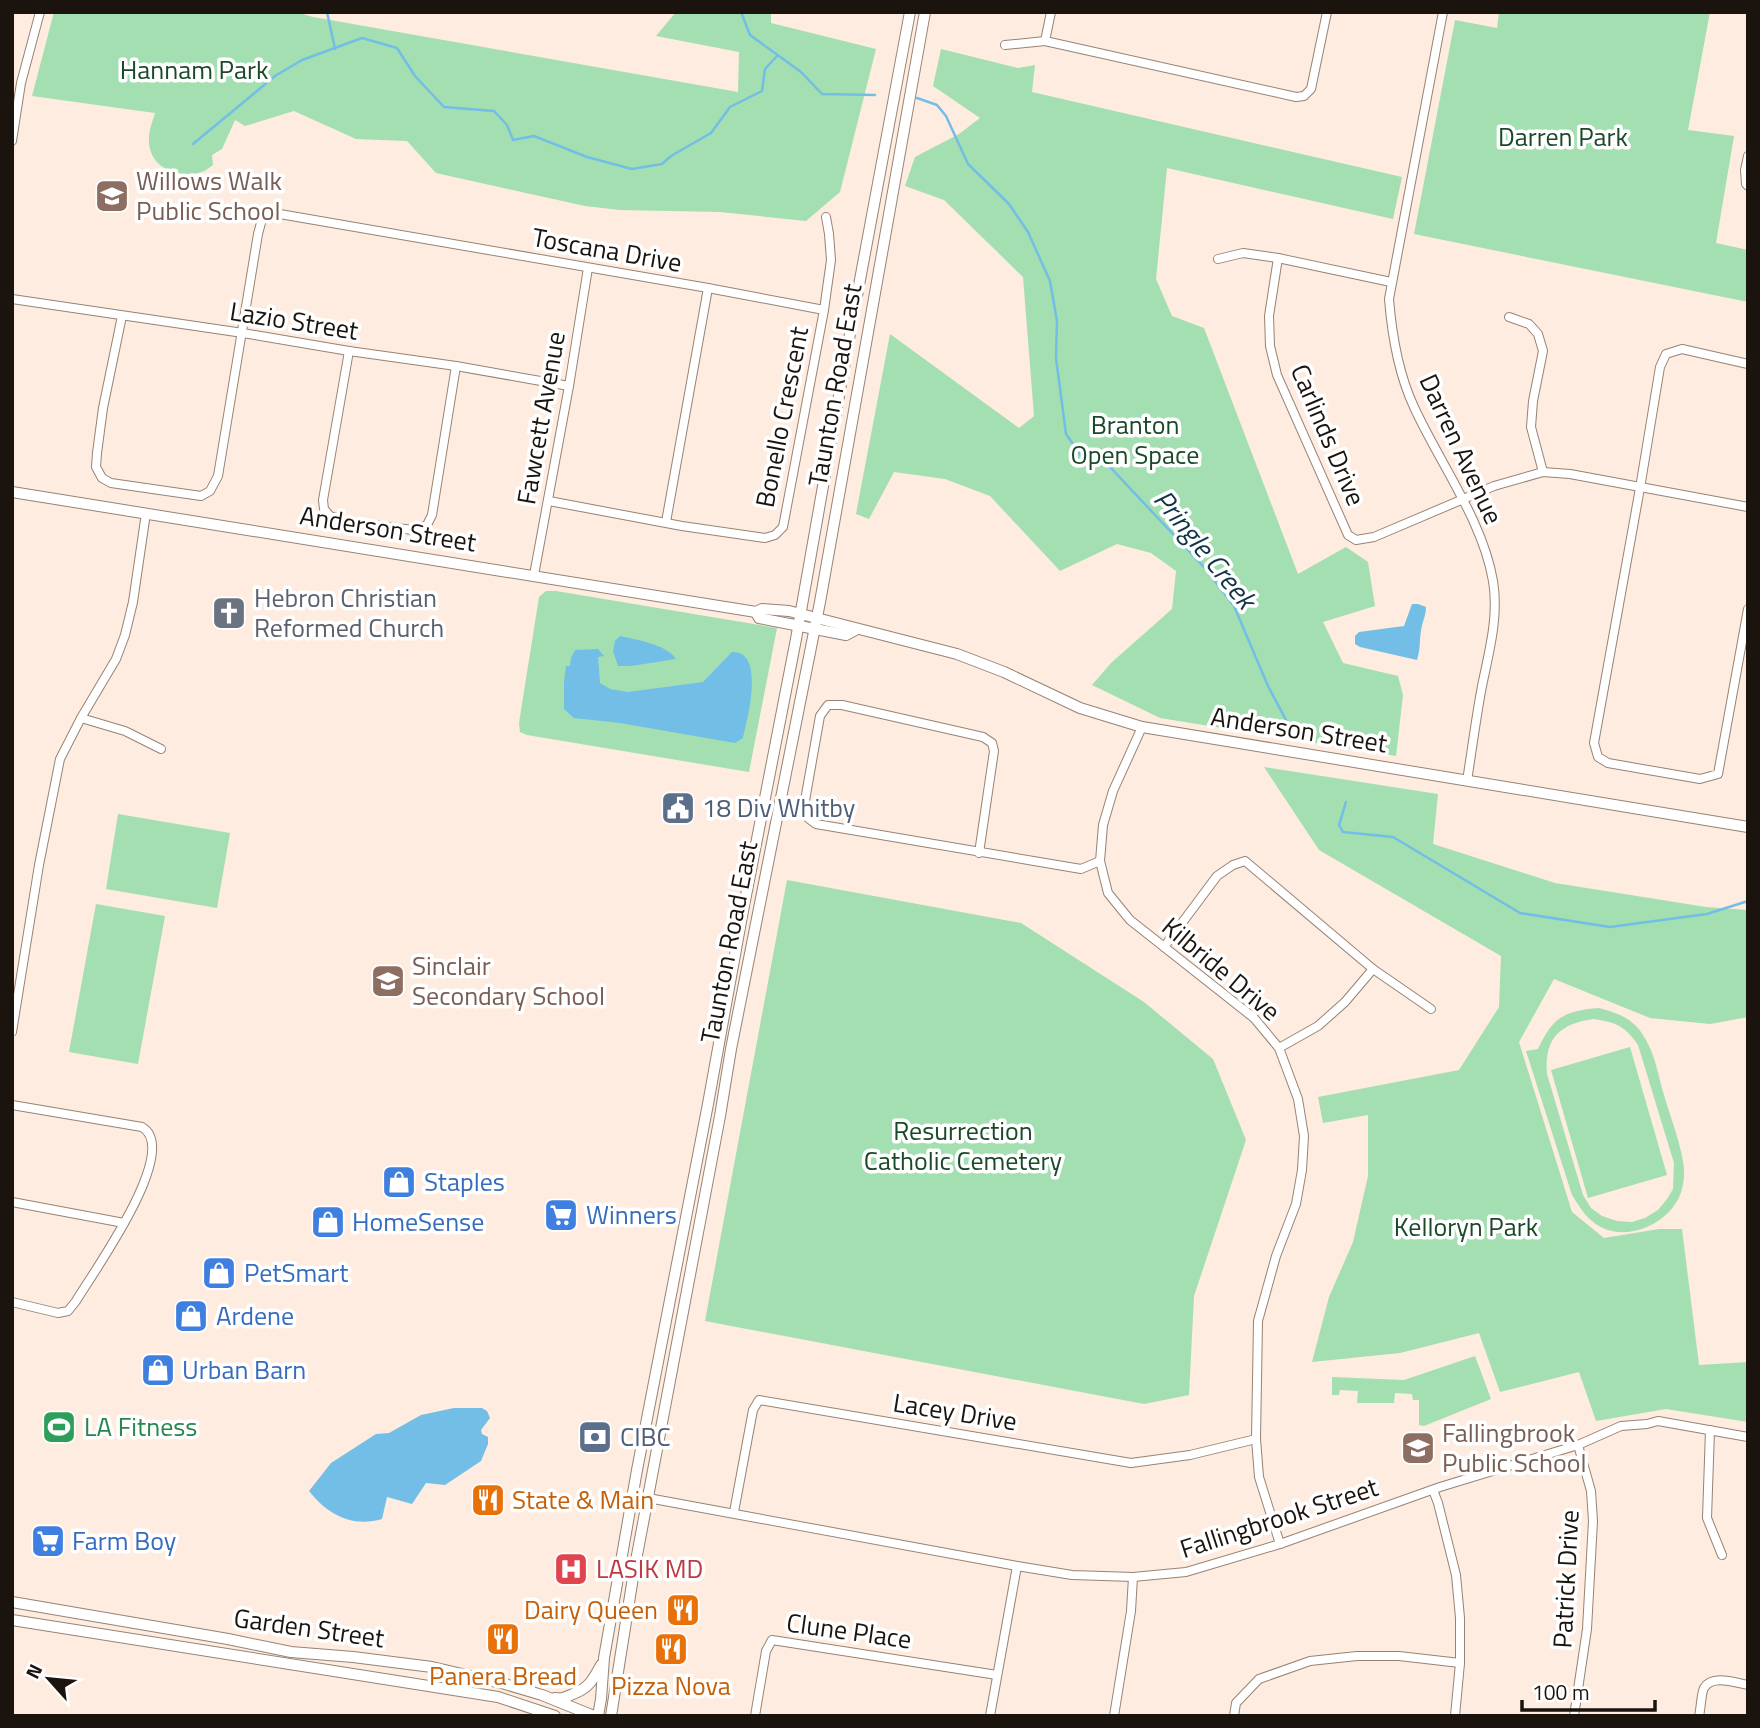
<svg xmlns="http://www.w3.org/2000/svg" width="1760" height="1728" viewBox="0 0 1760 1728" font-family="'Titillium Web',sans-serif">
	<rect width="100%" height="100%" fill="#fdecdf"/>
	<g fill="#a3dfb1" fill-rule="evenodd">
		<path d="M54,12H296L313,17L738,92L739,52L656,36L676,12H770L771,13V23L876,49L840,192L806,221L720,212L620,210L585,206L436,173L407,141L356,139L294,111L245,126L235,120L222,149L212,155L213,165C208,169 203,172 198,173C180,177 157,170 151,152C146,138 151,126 155,113L32,96Z"/>
		<path d="M1499,12H1710L1688,130L1734,136L1716,243L1748,250V302L1414,234L1455,20L1497,28Z"/>
		<path d="M941,49L1018,68L1035,65L1032,92L1402,177L1393,219L1167,168L1156,279L1172,316L1204,328L1298,574L1346,547L1368,562L1375,606L1323,622L1343,663L1398,676L1403,695L1396,756L1160,718L1092,685L1111,663L1172,609L1176,571L1151,553L1117,544L1060,571L990,496L945,479L894,472L869,519L856,514L890,334L1019,428L1034,416L1023,277L944,200L905,186L915,157L959,134L980,118L933,86Z"/>
		<path d="M546,591H556L777,628L749,772L527,735L520,732L519,723L539,597Z"/>
		<path d="M1264,767L1438,794L1433,844L1555,883L1706,907L1748,910V1017L1710,1024L1650,1018L1554,979L1519,1042L1572,1212L1604,1238L1659,1229H1682L1699,1365L1748,1362V1422L1666,1409L1596,1421L1579,1372L1500,1392L1479,1333L1400,1353L1312,1362L1329,1297L1353,1242L1368,1176V1115L1323,1123L1318,1097L1459,1070L1499,1007L1501,956L1319,850Z"/>
		<path d="M118,814L230,833L217,908L106,889Z"/>
		<path d="M787,880L1021,923L1144,1002L1213,1059L1246,1140L1194,1296L1189,1395L1144,1404L705,1321Z"/>
		<path d="M96,904L165,916L138,1064L69,1052Z"/>
		<path d="M1599,1008C1613,1012 1625,1015 1636,1026C1641,1031 1645,1038 1648,1044C1656,1059 1659,1079 1664,1095C1670,1116 1680,1141 1683,1162C1685,1170 1684,1181 1682,1189C1673,1224 1622,1247 1592,1221C1583,1214 1578,1204 1572,1195L1526,1051L1538,1049C1553,1017 1564,1011 1599,1008ZM1593,1019C1616,1022 1625,1026 1638,1045L1674,1163L1673,1189L1667,1199L1658,1210L1645,1218L1632,1222L1617,1221L1602,1216L1591,1208L1583,1195L1547,1074C1544,1038 1560,1024 1593,1019Z"/>
		<path d="M1630,1047L1667,1175L1588,1198L1551,1070Z"/>
		<path d="M1475,1356L1491,1399L1424,1426L1419,1425V1400H1413L1412,1394L1395,1393L1394,1403H1357L1358,1391L1340,1390L1339,1395H1332V1377L1404,1380Z"/>
	</g>
	<g fill="#72bee6">
		<path d="M1412,604H1418L1426,607C1426,616 1422,622 1421,631C1419,642 1421,647 1417,660L1360,647L1355,644V636L1359,632L1404,626Z"/>
		<path d="M620,636C637,640 666,644 676,659L631,666H618L613,651L615,641Z"/>
		<path d="M598,649L604,656L598,657L600,683L610,689L628,692L703,682L732,652C766,651 747,719 743,738L735,743L620,723L574,718L564,709V682L566,666H570L571,658L575,650Z"/>
		<path d="M454,1408H482L487,1411L490,1418L481,1430L482,1434L488,1437V1444L481,1461L445,1485L426,1483L412,1504L387,1497L382,1519C352,1528 327,1514 309,1491L331,1463L376,1434L389,1433L421,1415Z"/>
	</g>
	<g fill="none" stroke-linecap="round" stroke-linejoin="round">
		<g stroke="#72bee6" stroke-width="2.5">
			<path d="M327,12L335,49"/>
			<path d="M741,12L750,35L801,72L822,94L875,95"/>
			<path d="M917,98L937,105L946,116L968,164L1009,204L1028,232L1050,281L1057,321L1056,358L1066,434L1082,457L1097,460L1110,467L1203,566L1234,606L1268,686L1287,722"/>
			<path d="M193,144L275,76L302,60L362,38L397,48L415,76L444,107L494,111L507,125L513,140L534,136L587,157L632,169L662,164L671,156L711,133L730,107L762,91L765,69L777,56"/>
			<path d="M1346,802L1339,825L1343,832L1393,837L1520,913L1610,927L1707,914L1748,901"/>
		</g>
		<g stroke="#978375" stroke-width="10">
			<g id="street">
				<path d="M1443,12L1389,299C1392,336 1398,373 1414,407C1439,462 1483,521 1493,581C1499,616 1489,652 1482,686C1476,718 1472,749 1467,781"/>
				<path d="M1045,41L1051,12"/>
				<path d="M1005,45L1045,41L1296,97L1304,96L1311,89L1327,12"/>
				<path d="M12,141L21,83L40,12"/>
				<path d="M1748,156L1745,170L1746,184L1748,186"/>
				<path d="M1278,258L1269,316L1270,346L1277,375L1348,535L1356,540L1374,537L1494,486L1543,472L1570,474L1748,507"/>
				<path d="M1218,259L1243,253L1278,258L1391,282"/>
				<path d="M12,299L243,333L349,351L456,366L569,386"/>
				<path d="M122,316L103,408L97,453L96,467L102,478L111,483L201,496L210,491L218,476L258,234L262,219L274,213L708,288L824,310"/>
				<path d="M1509,317L1529,324L1538,334L1543,351L1533,401L1531,427L1543,472"/>
				<path d="M349,351L323,500L324,509L330,516L349,522L413,530L427,525L432,515L456,366"/>
				<path d="M1748,364L1682,349L1666,354L1660,367L1640,488L1594,743L1598,757L1608,763L1700,779L1718,774L1748,609"/>
				<path d="M549,501L682,526L765,538L775,535L783,527L824,310L831,260L829,234L826,217"/>
				<path d="M666,522L708,288"/>
				<path d="M534,575L569,386L588,268"/>
				<path d="M81,718L125,731L161,749"/>
				<path d="M1142,727L1113,791L1103,825L1100,861L1108,893L1130,920L1254,1018L1279,1048L1298,1099L1304,1136L1302,1170L1296,1204L1276,1256L1258,1321L1256,1439L1259,1477L1280,1544"/>
				<path d="M979,853L994,751L992,743L983,737L842,705H828L820,716L804,806L808,818L816,824L1081,869L1100,861"/>
				<path d="M1164,947L1217,876L1233,865L1245,861L1373,969L1431,1009"/>
				<path d="M12,1032L39,865L60,759L81,718L116,659L125,635L133,602L146,513"/>
				<path d="M1279,1048L1318,1026L1345,1002L1373,969"/>
				<path d="M12,1105L142,1127C182,1150 92,1274 76,1301L68,1311L58,1313L12,1302"/>
				<path d="M12,1202L124,1223"/>
				<path d="M1710,1430L1707,1518L1722,1555"/>
				<path d="M1433,1490L1438,1503L1456,1575L1460,1618V1663L1455,1716"/>
				<path d="M648,1498L1017,1566L1072,1575L1133,1577L1186,1572L1280,1544L1440,1487L1578,1445L1621,1426L1647,1424L1658,1421L1748,1437"/>
				<path d="M734,1512L753,1410L759,1400L1131,1463L1190,1455L1256,1439"/>
				<path d="M755,1716L766,1651L772,1640L997,1675"/>
				<path d="M990,1716L1017,1566"/>
				<path d="M1114,1716L1131,1611L1133,1577"/>
				<path d="M1234,1716L1236,1703L1259,1679L1310,1661L1357,1656H1399L1460,1663"/>
				<path d="M1574,1716L1587,1629L1593,1521L1591,1491L1578,1445"/>
				<path d="M1699,1716C1701,1708 1701,1694 1704,1688C1712,1674 1736,1683 1748,1685"/>
			</g>
		</g>
		<g stroke="#978375" stroke-width="12">
			<g id="secondary">
				<path d="M12,492L756,612L762,609L789,611L957,654L1004,672L1080,708L1142,727L1748,827"/>
				<path d="M756,612L759,618L846,635L857,629"/>
				<path d="M12,1602L228,1639L291,1652L353,1657L432,1667L505,1684L542,1695L594,1716"/>
				<path d="M12,1620L498,1697L555,1716"/>
				<path d="M555,1698C563,1699 566,1697 573,1694C589,1688 593,1680 601,1665"/>
				<path d="M598,1716L601,1699L604,1658L637,1470L708,1104L742,916L796,639L851,328L910,12"/>
				<path d="M611,1716L634,1571L720,1116L731,1049L820,602L925,12"/>
			</g>
		</g>
		<use href="#street" stroke="#fff" stroke-width="8"/>
		<use href="#secondary" stroke="#fff" stroke-width="10"/>
	</g>
	<defs>
		<g id="school-square" transform="scale(1.75)"><rect x="-9" y="-9" width="18" height="18" rx="4" fill="#8d6e63" stroke="#fff"/><path d="M0-5L7-2L0 1L-7-2ZM-4 1L0 2.5L4 1V4Q0 6-4 4Z" fill="#fff"/></g>
		<g id="church-square" transform="scale(1.75)"><rect x="-9" y="-9" width="18" height="18" rx="4" fill="#6b7280" stroke="#fff"/><path d="M-1.2-6h2.4v3.5h3.3v2.4h-3.3V6h-2.4V-.1h-3.3v-2.4h3.3Z" fill="#fff"/></g>
		<g id="civic-square" transform="scale(1.75)"><rect x="-9" y="-9" width="18" height="18" rx="4" fill="#5c6f8a" stroke="#fff"/><path d="M-.6-6.5H3V-4.5H.6V-3L4-1V1h2V6H-6V1h2V-1L-.6-3ZM-1.2 2.5V6h2.4V2.5Z" fill="#fff"/></g>
		<g id="shop-square" transform="scale(1.75)"><rect x="-9" y="-9" width="18" height="18" rx="4" fill="#3f7fe0" stroke="#fff"/><path d="M-5-2.5h2.3a2.7 3.5 0 0 1 5.4 0H5L5.5 6h-11ZM-1.5-2.5h3a1.5 2.3 0 0 0-3 0Z" fill="#fff"/></g>
		<g id="supermarket-square" transform="scale(1.75)"><rect x="-9" y="-9" width="18" height="18" rx="4" fill="#3f7fe0" stroke="#fff"/><path d="M-6-5.5h2.5l.6 2H6L4.5 2H-2.5L-4.4-4H-6ZM-1.5 3.2a1.3 1.3 0 1 0 .1 0ZM3 3.2a1.3 1.3 0 1 0 .1 0Z" fill="#fff"/></g>
		<g id="stadium-square" transform="scale(1.75)"><rect x="-9" y="-9" width="18" height="18" rx="4" fill="#2e9e5b" stroke="#fff"/><path d="M0-5a6.5 5 0 1 0 0 10a6.5 5 0 1 0 0-10ZM-3.5-1.8h7v3.6h-7Z" fill="#fff"/></g>
		<g id="bank-square" transform="scale(1.75)"><rect x="-9" y="-9" width="18" height="18" rx="4" fill="#5c6f8a" stroke="#fff"/><path d="M-6-4H6V4H-6ZM0-2.3a2.3 2.3 0 1 0 0 4.6a2.3 2.3 0 1 0 0-4.6Z" fill="#fff"/></g>
		<g id="restaurant-square" transform="scale(1.75)"><rect x="-9" y="-9" width="18" height="18" rx="4" fill="#e8710a" stroke="#fff"/><path d="M-5-6h1v4h1v-4h1v4h1v-4h1v5L-1.5 .5V6h-2V.5L-5-1ZM5-6V6H3V1.5H1.5Q1.5-4 5-6Z" fill="#fff"/></g>
		<g id="hospital-square" transform="scale(1.75)"><rect x="-9" y="-9" width="18" height="18" rx="4" fill="#e0444e" stroke="#fff"/><path d="M-5-5h3v3.5h4V-5h3V5h-3V1.5h-4V5h-3Z" fill="#fff"/></g>
	</defs>
	<g fill-rule="evenodd">
		<use href="#school-square" x="112" y="196"/>
		<use href="#church-square" x="229" y="613"/>
		<use href="#civic-square" x="678" y="808"/>
		<use href="#school-square" x="388" y="981"/>
		<use href="#shop-square" x="399" y="1182"/>
		<use href="#supermarket-square" x="561" y="1215"/>
		<use href="#shop-square" x="328" y="1222"/>
		<use href="#shop-square" x="219" y="1273"/>
		<use href="#shop-square" x="191" y="1316"/>
		<use href="#shop-square" x="158" y="1370"/>
		<use href="#stadium-square" x="59" y="1427"/>
		<use href="#bank-square" x="595" y="1437"/>
		<use href="#school-square" x="1418" y="1448"/>
		<use href="#restaurant-square" x="488" y="1500"/>
		<use href="#supermarket-square" x="48" y="1541"/>
		<use href="#hospital-square" x="571" y="1569"/>
		<use href="#restaurant-square" x="683" y="1610"/>
		<use href="#restaurant-square" x="503" y="1639"/>
		<use href="#restaurant-square" x="671" y="1649"/>
	</g>
	<g text-anchor="middle" stroke-width="7" stroke-linejoin="round" paint-order="stroke">
		<g font-size="26" fill="#1a4929" stroke="#fff">
			<text x="194" y="79">Hannam Park</text>
			<text x="1563" y="146">Darren Park</text>
			<text x="1135" y="434">Branton<tspan x="1135" dy="30">Open Space</tspan></text>
			<text x="963" y="1140">Resurrection<tspan x="963" dy="30">Catholic Cemetery</tspan></text>
			<text x="1466" y="1236">Kelloryn Park</text>
		</g>
		<g font-size="26" fill="#785e54" stroke="#fff" text-anchor="start">
			<text x="136" y="190">Willows Walk<tspan x="136" dy="30">Public School</tspan></text>
			<text x="412" y="975">Sinclair<tspan x="412" dy="30">Secondary School</tspan></text>
			<text x="1442" y="1442">Fallingbrook<tspan x="1442" dy="30">Public School</tspan></text>
		</g>
		<g font-size="26" fill="#1a130e" stroke="#fff">
			<text transform="translate(607 250) rotate(10)" y="9">Toscana Drive</text>
			<text transform="translate(294 321) rotate(9)" y="9">Lazio Street</text>
			<text transform="translate(835 385) rotate(-80)" y="9">Taunton Road East</text>
			<text transform="translate(782 417) rotate(-79)" y="9">Bonello Crescent</text>
			<text transform="translate(541 418) rotate(-80)" y="9">Fawcett Avenue</text>
			<text transform="translate(1328 435) rotate(67)" y="9">Carlinds Drive</text>
			<text transform="translate(1461 449) rotate(65)" y="9">Darren Avenue</text>
			<text transform="translate(388 529) rotate(9)" y="9">Anderson Street</text>
			<text transform="translate(1299 730) rotate(9)" y="9">Anderson Street</text>
			<text transform="translate(729 942) rotate(-79)" y="9">Taunton Road East</text>
			<text transform="translate(1221 969) rotate(40)" y="9">Kilbride Drive</text>
			<text transform="translate(955 1412) rotate(9)" y="9">Lacey Drive</text>
			<text transform="translate(1279 1518) rotate(-18)" y="9">Fallingbrook Street</text>
			<text transform="translate(1566 1579) rotate(-87)" y="9">Patrick Drive</text>
			<text transform="translate(309 1628) rotate(8)" y="9">Garden Street</text>
			<text transform="translate(849 1631) rotate(8)" y="9">Clune Place</text>
		</g>
		<g font-size="26" fill="#5b616d" stroke="#fff" text-anchor="start">
			<text x="254" y="607">Hebron Christian<tspan x="254" dy="30">Reformed Church</tspan></text>
		</g>
		<g font-size="26" fill="#4e5e75" stroke="#fff" text-anchor="start">
			<text x="702" y="817">18 Div Whitby</text>
			<text x="620" y="1446">CIBC</text>
		</g>
		<g font-size="26" fill="#366cbe" stroke="#fff" text-anchor="start">
			<text x="424" y="1191">Staples</text>
			<text x="586" y="1224">Winners</text>
			<text x="352" y="1231">HomeSense</text>
			<text x="244" y="1282">PetSmart</text>
			<text x="216" y="1325">Ardene</text>
			<text x="182" y="1379">Urban Barn</text>
			<text x="72" y="1550">Farm Boy</text>
		</g>
		<g font-size="26" fill="#27864d" stroke="#fff" text-anchor="start">
			<text x="84" y="1436">LA Fitness</text>
		</g>
		<g font-size="26" fill="#c56008" stroke="#fff">
			<text x="512" y="1509" text-anchor="start">State &amp; Main</text>
			<text x="658" y="1619" text-anchor="end">Dairy Queen</text>
			<text x="503" y="1685">Panera Bread</text>
			<text x="671" y="1695">Pizza Nova</text>
		</g>
		<g font-size="26" fill="#be3a42" stroke="#fff" text-anchor="start">
			<text x="596" y="1578">LASIK MD</text>
		</g>
		<g font-size="28" font-style="italic" fill="#113445" stroke="#fff">
			<text transform="translate(1205 549) rotate(51)" y="10">Pringle Creek</text>
		</g>
	</g>
	<rect width="1760" height="1728" fill="none" stroke="#1a130e" stroke-width="28"/>
	<g transform="translate(49 1679) rotate(297)" stroke="#ffffff" stroke-width="5" paint-order="stroke">
	<path d="M0-5L12 26L0 18L-12 26Z" fill="#1a130e"/>
	<text y="-10" font-size="19" font-weight="bold" text-anchor="middle" fill="#1a130e">N</text>
	</g>
	<path d="M1522 1700v10h133v-10" fill="none" stroke="#1a130e" stroke-width="3.5"/>
	<text x="1532" y="1700" font-size="21" fill="#1a130e" stroke="#ffffff" stroke-width="5" paint-order="stroke">100 m</text>
</svg>
